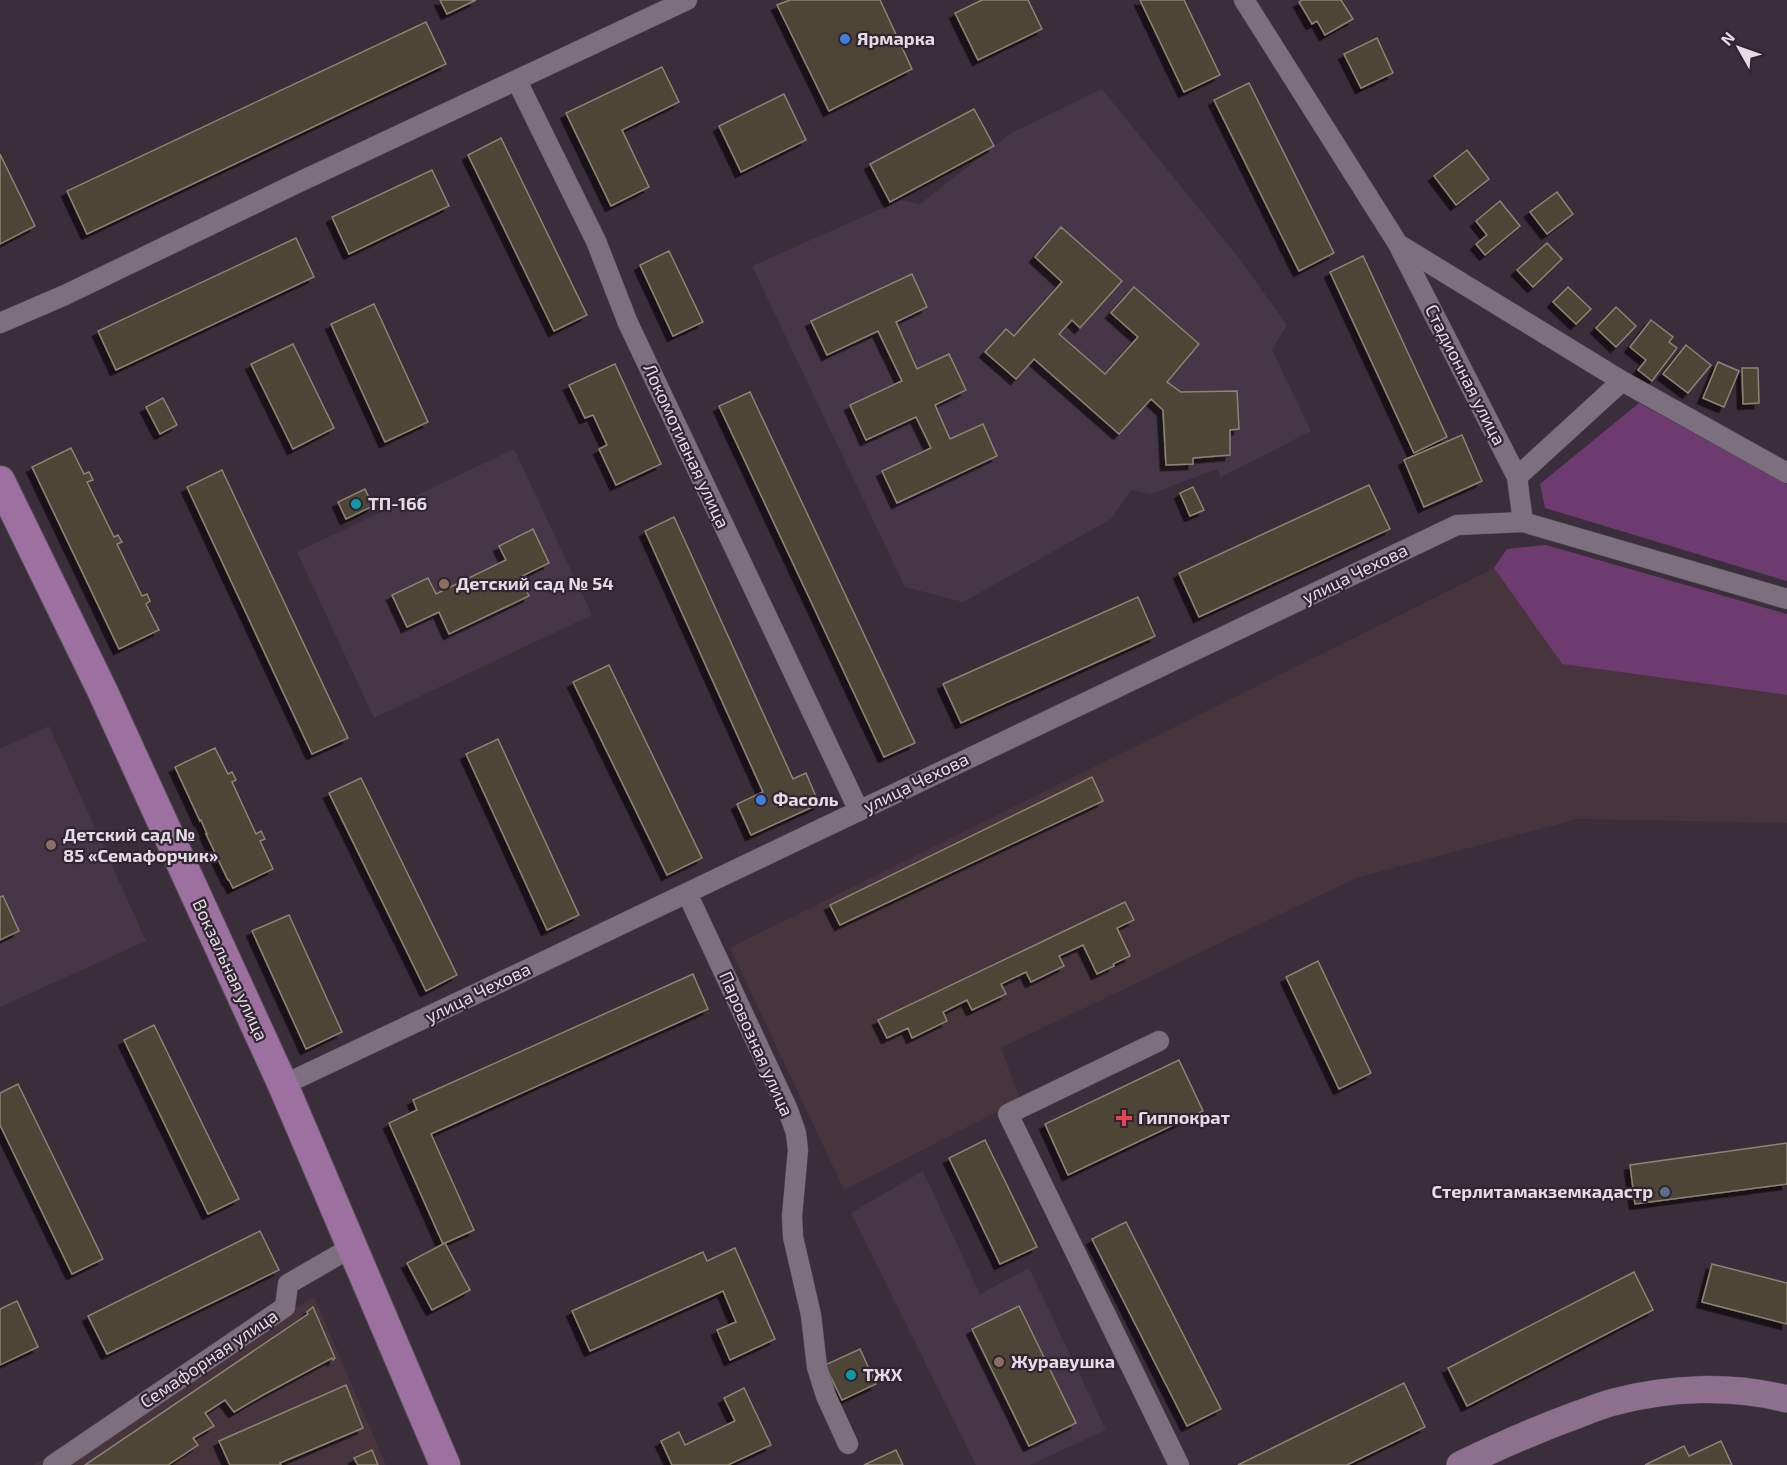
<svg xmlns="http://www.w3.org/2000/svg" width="1787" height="1465" viewBox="0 0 1787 1465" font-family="'Exo 2',sans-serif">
	<defs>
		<filter id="shadow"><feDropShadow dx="-5.5" dy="5.5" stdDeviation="0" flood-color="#0009"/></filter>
	</defs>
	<rect width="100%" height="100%" fill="#3a2e3b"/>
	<g fill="#463647">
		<path d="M1102,89L1238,257L1287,325L1272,350L1311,431L1221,477L1217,469L1151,494L1131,490L1111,519L963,602L905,587L752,266L901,200L920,204L1011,133Z"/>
		<path d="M514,449L592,615L374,718L297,552Z"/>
		<path d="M49,726L146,941L0,1007V749Z"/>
		<path d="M923,1171L980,1294L1029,1268L1106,1430L1030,1465H976L851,1213Z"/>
	</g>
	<g fill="#47343c">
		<path d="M1494,568L1562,664L1787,695V823L1578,819L1356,878L1001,1048L1020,1100L844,1190L730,948Z"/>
		<path d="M314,1297L386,1465H33Z"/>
	</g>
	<g fill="#6d3b70">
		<path d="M1639,403L1787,484V581L1545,508L1540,484Z"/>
		<path d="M1546,545L1787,614V695L1562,664L1494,568L1507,549Z"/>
	</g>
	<g fill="#4e4436" stroke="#8d8373" stroke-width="1.5" filter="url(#shadow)">
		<path d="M440,0H476L447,14Z"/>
		<path d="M790,0H880L912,69L829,111L777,5Z"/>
		<path d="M982,0H1028L1042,29L978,60L955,13Z"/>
		<path d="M1140,0H1184L1220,75L1184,92Z"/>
		<path d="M1302,0H1341L1353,19L1325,35L1317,21L1312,24L1299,2Z"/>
		<path d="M426,22L446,64L87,234L67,191Z"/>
		<path d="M1377,38L1393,73L1361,88L1344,54Z"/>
		<path d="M662,67L679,102L622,130L649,187L611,206L566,113Z"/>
		<path d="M1249,83L1334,253L1299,271L1214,100Z"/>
		<path d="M784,94L806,140L741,172L719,126Z"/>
		<path d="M974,109L994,146L890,202L870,164Z"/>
		<path d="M501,138L587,315L554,331L468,155Z"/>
		<path d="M1467,150L1489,179L1456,205L1434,176Z"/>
		<path d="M0,154L35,226L0,244Z"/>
		<path d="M432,170L449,206L349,254L332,217Z"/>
		<path d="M1557,192L1573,214L1547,234L1530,212Z"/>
		<path d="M1500,201L1520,226L1485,255L1476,244L1487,235L1476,221Z"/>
		<path d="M1061,227L1122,281L1080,328L1072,320L1059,334L1105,374L1138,337L1111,313L1134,287L1199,344L1167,382L1181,392L1237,391L1239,429L1230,430V455L1193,458V464L1166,465L1163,410L1151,399L1119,434L1034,359L1016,379L985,352L1006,329L1014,336L1062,282L1035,257Z"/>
		<path d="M296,238L314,277L116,370L98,331Z"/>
		<path d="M1547,243L1562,259L1533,287L1517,270Z"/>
		<path d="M669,251L703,322L673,336L640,265Z"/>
		<path d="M1363,256L1447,437L1414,453L1330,272Z"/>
		<path d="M912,274L927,307L896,322L917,369L949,354L966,390L935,405L950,439L983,424L997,456L897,503L882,471L931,448L916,417L866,440L850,405L902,381L878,331L827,355L811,321Z"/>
		<path d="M1568,287L1591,309L1576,324L1553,302Z"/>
		<path d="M374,304L428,422L385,442L331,324Z"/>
		<path d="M1616,307L1636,326L1616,347L1596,328Z"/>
		<path d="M1651,320L1673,337L1669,342L1677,348L1652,381L1638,370L1646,360L1630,347Z"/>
		<path d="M293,344L334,428L293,449L251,364Z"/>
		<path d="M1686,345L1711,365L1688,393L1663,374Z"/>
		<path d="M1718,362L1739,371L1724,407L1703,398Z"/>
		<path d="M615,364L661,464L616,485L599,449L607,445L593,415L585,418L569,385Z"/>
		<path d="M1742,368H1758L1759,403L1743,404Z"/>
		<path d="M750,392L915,743L884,757L719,406Z"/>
		<path d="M163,398L177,425L160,434L146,407Z"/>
		<path d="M1462,435L1482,481L1424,507L1404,460Z"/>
		<path d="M71,448L84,474L89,472L93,480L87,482L114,537L118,535L122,542L117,544L142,596L147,594L150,601L146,604L159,630L119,649L32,467Z"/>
		<path d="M222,470L348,738L312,754L187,487Z"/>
		<path d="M1369,485L1390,529L1199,617L1179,573Z"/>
		<path d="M1193,487L1204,510L1190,516L1180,493Z"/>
		<path d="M365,489L373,506L346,519L338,502Z"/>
		<path d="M674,517L793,779L806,773L819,804L751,835L737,804L763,792L645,531Z"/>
		<path d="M533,529L549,563L520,577L529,596L449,634L439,612L407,627L392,595L428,578L436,594L506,560L499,546Z"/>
		<path d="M1138,597L1155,636L961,723L943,684Z"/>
		<path d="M609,665L702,858L667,875L573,682Z"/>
		<path d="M498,739L579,915L547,930L466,754Z"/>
		<path d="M215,748L228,774L232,772L236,780L232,782L256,834L261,831L265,839L260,841L273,869L233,888L229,880H228L206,834H207L201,820L200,821L175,767Z"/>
		<path d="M1092,777L1103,801L840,925L830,905Z"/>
		<path d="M361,778L457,975L426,991L329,793Z"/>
		<path d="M3,896L19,931L0,940V897Z"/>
		<path d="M1125,902L1134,920L1117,928L1130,956L1113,964L1114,966L1097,974L1083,945L1059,956L1064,966L1031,982L1026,972L1001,984L1006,994L972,1010L967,1000L943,1012L947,1021L912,1038L908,1028L887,1038L878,1020Z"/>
		<path d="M289,915L342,1032L306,1049L252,931Z"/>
		<path d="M1318,961L1371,1073L1339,1089L1286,977Z"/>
		<path d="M693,974L708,1009L431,1134L474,1230L443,1244L389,1123L417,1110L413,1100Z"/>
		<path d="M154,1025L239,1199L208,1214L124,1040Z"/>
		<path d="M1179,1060L1203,1111L1068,1175L1045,1124Z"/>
		<path d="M18,1084L103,1259L72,1274L0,1125V1093Z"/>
		<path d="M985,1140L1037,1247L1000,1264L949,1158Z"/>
		<path d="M1787,1143V1184L1635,1204L1630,1165Z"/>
		<path d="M1126,1222L1221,1409L1187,1426L1092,1239Z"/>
		<path d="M260,1231L279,1270L107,1354L88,1316Z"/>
		<path d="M445,1243L470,1290L432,1310L407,1263Z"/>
		<path d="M735,1248L775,1339L730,1360L717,1330L736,1322L723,1291L590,1351L572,1311L703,1252L707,1261Z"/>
		<path d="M1712,1264L1787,1283V1324L1702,1302Z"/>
		<path d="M1634,1272L1653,1310L1467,1406L1448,1368Z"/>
		<path d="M17,1301L38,1347L0,1365V1309Z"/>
		<path d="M1019,1306L1076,1423L1029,1446L972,1329Z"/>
		<path d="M313,1307L335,1358L333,1360L332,1358L263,1395L234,1412L225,1400L205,1413L214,1426L193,1438L198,1445L168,1465H85L308,1314L307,1312Z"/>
		<path d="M860,1349L876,1384L842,1400L825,1365Z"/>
		<path d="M1404,1383L1425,1427L1347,1465H1238Z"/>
		<path d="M346,1385L363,1428L280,1463L281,1465H230L219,1441Z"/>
		<path d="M744,1388L771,1445L728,1465H672L661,1441L679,1432L685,1445L735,1421L724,1398Z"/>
		<path d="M1721,1441L1732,1465H1645L1684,1446L1689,1456Z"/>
		<path d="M372,1450L378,1465H358L354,1458Z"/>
		<path d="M896,1450L903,1465H864Z"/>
	</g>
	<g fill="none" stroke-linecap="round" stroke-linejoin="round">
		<g stroke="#584d58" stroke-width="21">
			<g id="street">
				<path d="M1244,0L1398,244L1517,477L1523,522L1787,599"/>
				<path d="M517,81L596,241L628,323L859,811"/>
				<path d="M1398,244L1622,381L1787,473"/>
				<path d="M0,323L65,295L295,184L687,0"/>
				<path d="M1517,477L1622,381"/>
				<path d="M687,893L788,1110L796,1133L798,1150L792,1216L793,1237L811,1315L817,1367L826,1396L848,1444"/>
				<path d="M1159,1041L1008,1114L1179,1465"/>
				<path d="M283,1085L484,990L1457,525L1523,522"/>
				<path d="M53,1465L285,1307L288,1284L352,1247"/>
			</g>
		</g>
		<g stroke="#584d58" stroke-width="28">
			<path id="secondary" d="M1460,1465C1499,1446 1538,1429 1579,1414C1590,1410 1602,1405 1614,1402C1670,1387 1731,1385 1787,1399"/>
		</g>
		<g stroke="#584d58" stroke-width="32">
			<path id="primary" d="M0,481L102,690L283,1085L445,1465"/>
		</g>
		<use href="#street" stroke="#7d707e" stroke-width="20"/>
		<use href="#secondary" stroke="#8c708e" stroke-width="27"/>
		<use href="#primary" stroke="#9c719f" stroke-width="30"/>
	</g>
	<g fill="#3f7fe0" stroke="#302531" stroke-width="2">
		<circle cx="845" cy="39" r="6"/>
		<circle cx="761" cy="800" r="6"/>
	</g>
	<g fill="#0f9aa8" stroke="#302531" stroke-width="2">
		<circle cx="356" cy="504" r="6"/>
		<circle cx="851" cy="1375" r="6"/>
	</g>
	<g fill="#8d6e63" stroke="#302531" stroke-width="2">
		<circle cx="444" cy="584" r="6"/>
		<circle cx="51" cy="845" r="6"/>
		<circle cx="999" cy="1362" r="6"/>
	</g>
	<path fill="#e0444e" stroke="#302531" stroke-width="2" d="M1121 1109h6v6h6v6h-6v6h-6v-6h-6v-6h6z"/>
	<circle fill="#5c6f8a" stroke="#302531" stroke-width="2" cx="1665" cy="1192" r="6"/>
	<g text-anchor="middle" stroke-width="4.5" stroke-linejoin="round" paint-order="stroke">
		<g font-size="18" font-weight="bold" fill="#e4dce4" stroke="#302531" text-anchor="start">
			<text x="857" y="45">Ярмарка</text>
			<text x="368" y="510">ТП-166</text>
			<text x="456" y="590">Детский сад № 54</text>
			<text x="773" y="806">Фасоль</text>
			<text x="63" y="841">Детский сад №<tspan x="63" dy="21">85 «Семафорчик»</tspan></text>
			<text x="1138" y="1124">Гиппократ</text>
			<text x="1653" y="1198" text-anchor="end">Стерлитамакземкадастр</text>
			<text x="1011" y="1368">Журавушка</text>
			<text x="863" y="1381">ТЖХ</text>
		</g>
		<g font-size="18" fill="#e4dce4" stroke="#302531">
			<text transform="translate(1465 375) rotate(63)" y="6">Стадионная улица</text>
			<text transform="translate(686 446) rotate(65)" y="6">Локомотивная улица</text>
			<text transform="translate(1355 574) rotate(-26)" y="6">улица Чехова</text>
			<text transform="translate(916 783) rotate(-26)" y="6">улица Чехова</text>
			<text transform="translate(230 970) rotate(65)" y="6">Вокзальная улица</text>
			<text transform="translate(478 993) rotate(-26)" y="6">улица Чехова</text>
			<text transform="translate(756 1044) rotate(66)" y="6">Паровозная улица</text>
			<text transform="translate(209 1359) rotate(-34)" y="6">Семафорная улица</text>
		</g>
	</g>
	<g transform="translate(1739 48) rotate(310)" stroke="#302531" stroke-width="4.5" paint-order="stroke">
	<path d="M0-4.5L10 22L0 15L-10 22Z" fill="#e4dce4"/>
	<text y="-9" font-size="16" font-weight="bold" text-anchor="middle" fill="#e4dce4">N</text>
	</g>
</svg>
